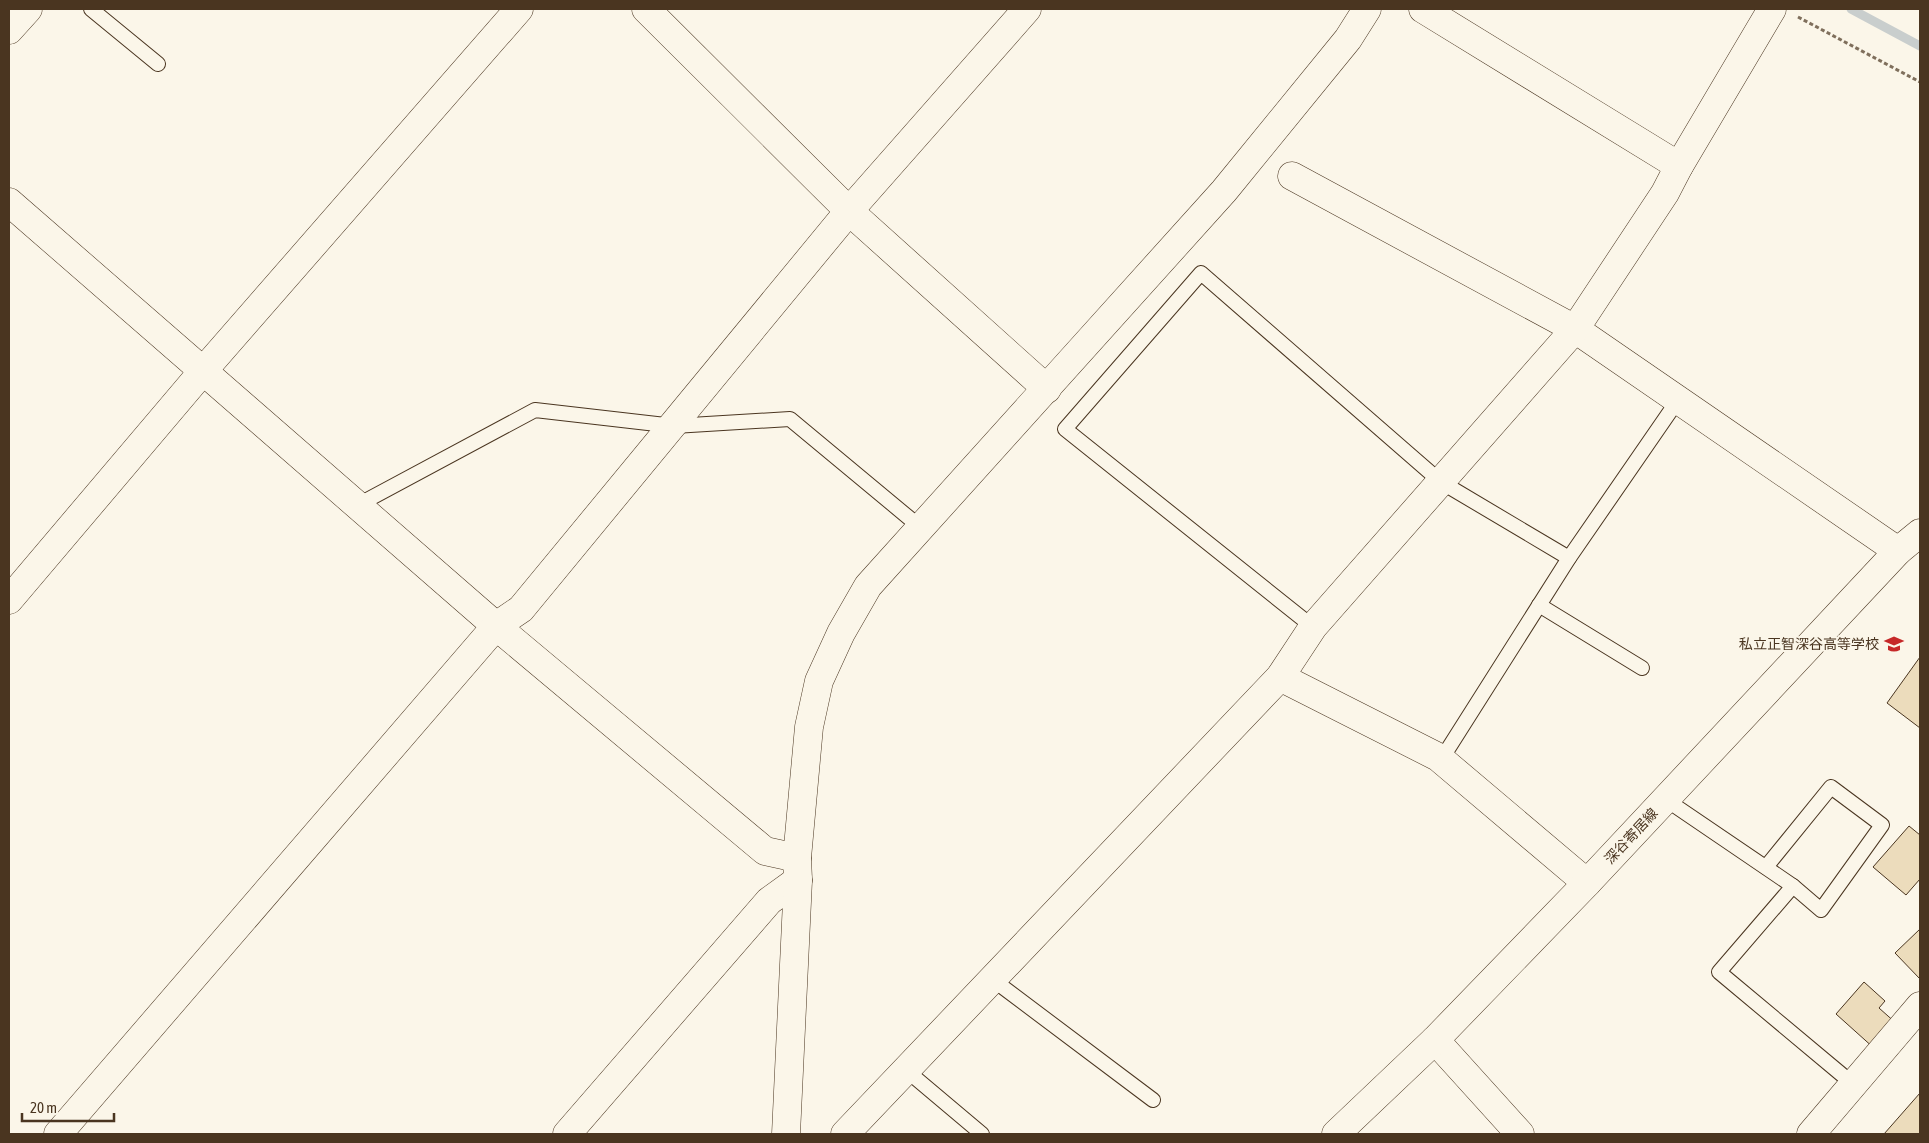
<svg xmlns="http://www.w3.org/2000/svg" width="1929" height="1143" viewBox="0 0 1929 1143" font-family="'Asap Condensed','Noto Sans JP',sans-serif">
	<rect width="100%" height="100%" fill="#fbf6e9"/>
	<g fill="none" stroke-linecap="round" stroke-linejoin="round">
		<path stroke="#c9cecd" stroke-width="9" d="M1851,9L1920,46"/>
	</g>
	<g fill="#ecdcbc" stroke="#4a3520">
		<path d="M1920,657V728L1887,703Z"/>
		<path d="M1909,826L1920,835V879L1906,895L1873,867Z"/>
		<path d="M1920,929V979L1895,953Z"/>
		<path d="M1864,982L1885,1001L1879,1008L1897,1024L1875,1049L1836,1014Z"/>
		<path d="M1920,1093V1134H1884Z"/>
	</g>
	<g fill="none" stroke-linecap="round" stroke-linejoin="round">
		<g stroke="#4a3520" stroke-width="16">
			<g id="lane">
				<path d="M91,9L158,64"/>
				<path d="M356,506L535,410L674,426L790,419L920,527"/>
				<path d="M1539,605L1642,668"/>
				<path d="M1313,627L1065,429L1201,273L1441,482L1569,558"/>
				<path d="M1441,760L1569,558L1678,400"/>
				<path d="M1665,799L1793,886L1719,972L1853,1084"/>
				<path d="M1766,867L1831,787L1882,825L1821,910L1793,886"/>
				<path d="M992,979L1153,1100"/>
				<path d="M906,1070L982,1134"/>
			</g>
		</g>
		<g stroke="#4a3520" stroke-width="29">
			<g id="street">
				<path d="M646,9L849,211L1047,389"/>
				<path d="M1423,9L1679,166"/>
				<path d="M9,30L28,9"/>
				<path d="M1292,176L1575,329L1898,551"/>
				<path d="M9,202L496,626L765,851L797,858"/>
				<path d="M9,600L203,371L519,9"/>
				<path d="M1280,677L1438,757L1587,883"/>
				<path d="M58,1134L496,626L521,609L849,211L1027,9"/>
				<path d="M567,1134L769,901L798,880"/>
				<path d="M845,1134L1280,677L1313,627L1575,329L1665,193L1679,166L1772,9"/>
				<path d="M1811,1134L1920,1006"/>
			</g>
		</g>
		<g stroke="#4a3520" stroke-width="29">
			<g id="secondary">
				<path d="M1435,1040L1520,1134"/>
				<path d="M786,1134L798,880L797,858L809,727L819,681L841,633L868,586L1224,191L1348,39L1367,9"/>
			</g>
		</g>
		<g stroke="#4a3520" stroke-width="29">
			<path id="primary" d="M1336,1134L1435,1040L1587,883L1898,551L1920,533"/>
		</g>
		<path stroke="#7f6f5c" stroke-width="3" stroke-dasharray="4 2.5" stroke-linecap="butt" d="M1798,17L1920,82"/>
		<use href="#lane" stroke="#fbf6e9" stroke-width="14"/>
		<use href="#street" stroke="#fbf6e9" stroke-width="28"/>
		<use href="#secondary" stroke="#fbf6e9" stroke-width="28"/>
		<use href="#primary" stroke="#fbf6e9" stroke-width="28"/>
	</g>
	<defs>
		<g id="school-bare" transform="scale(1.5)"><path d="M0-5L7-2L0 1L-7-2ZM-4 1L0 2.5L4 1V4Q0 6-4 4Z" fill="#c62828" stroke="#fbf6e9" stroke-width="2.5" paint-order="stroke"/></g>
	</defs>
	<g fill-rule="evenodd">
		<use href="#school-bare" x="1894" y="644"/>
	</g>
	<g text-anchor="middle" stroke-width="4" stroke-linejoin="round" paint-order="stroke">
		<g font-size="14" fill="#4a3520" stroke="#fbf6e9" text-anchor="end">
			<text x="1879" y="649">私立正智深谷高等学校</text>
		</g>
		<g font-size="14" fill="#4a3520" stroke="#fbf6e9">
			<text transform="translate(1631 836) rotate(-47)" y="5">深谷寄居線</text>
		</g>
	</g>
	<rect width="1929" height="1143" fill="none" stroke="#4a3520" stroke-width="20"/>
	<path d="M22 1113v8h92v-8" fill="none" stroke="#4a3520" stroke-width="2.5"/>
	<text x="30" y="1113" font-size="15" fill="#4a3520" stroke="#fbf6e9" stroke-width="4" paint-order="stroke">20 m</text>
</svg>
